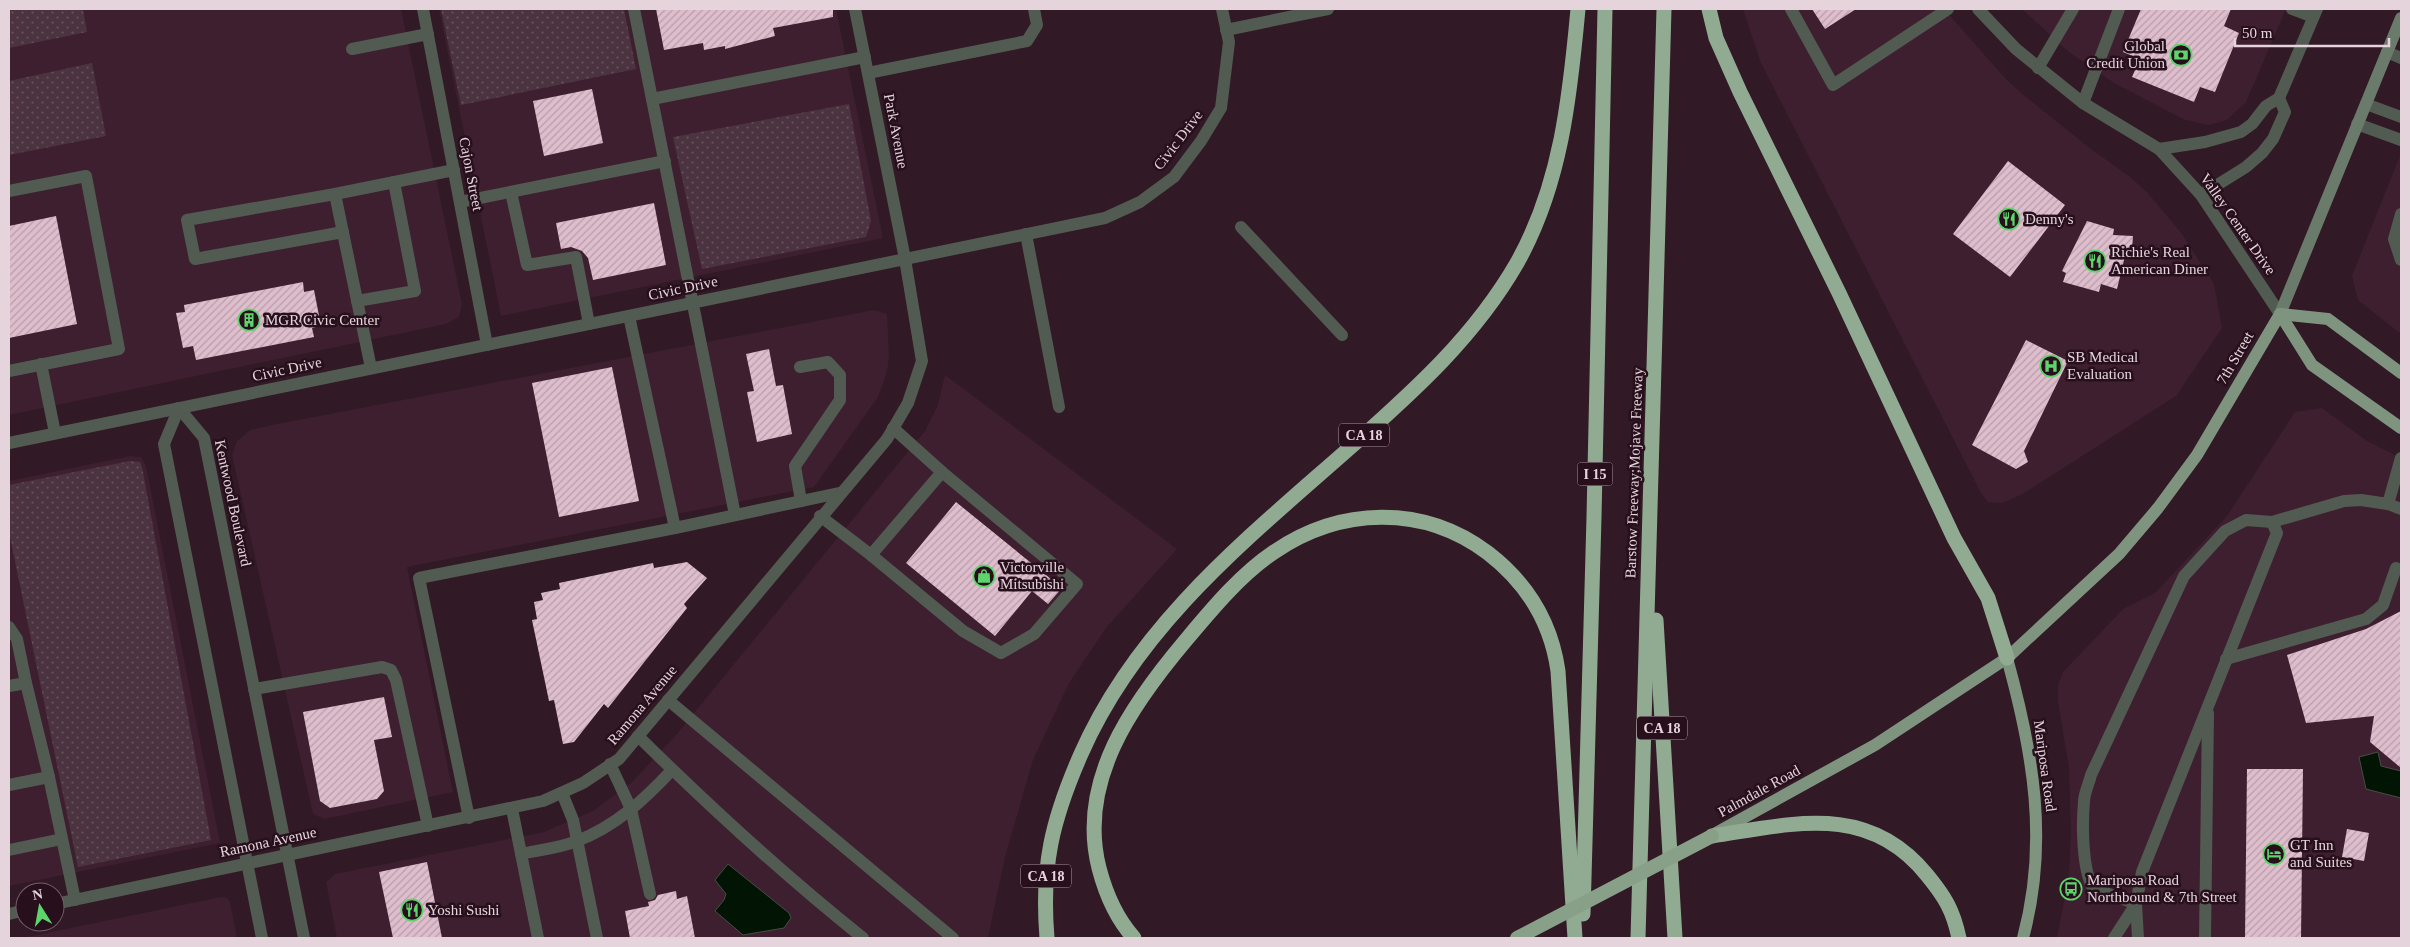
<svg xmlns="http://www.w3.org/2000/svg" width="2410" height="947" viewBox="0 0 2410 947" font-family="'Times New Roman',serif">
	<defs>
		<pattern id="green-dots" width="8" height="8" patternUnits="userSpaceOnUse" patternTransform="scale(1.25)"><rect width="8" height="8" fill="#4c3340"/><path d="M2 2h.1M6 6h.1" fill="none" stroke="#66505b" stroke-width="1.8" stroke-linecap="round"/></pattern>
		<pattern id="building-hatch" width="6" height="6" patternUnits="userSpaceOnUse" patternTransform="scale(1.25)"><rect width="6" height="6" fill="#debdcc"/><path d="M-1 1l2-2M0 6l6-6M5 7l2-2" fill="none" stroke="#b89eaa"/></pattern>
	</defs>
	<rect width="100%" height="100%" fill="#311925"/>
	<g fill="#3e1f2f">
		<path d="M9,9H401L462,304L459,317L446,324L9,415Z"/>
		<path d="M439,9H836L883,238L501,316Z"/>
		<path d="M1743,9H1944L2005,78L2021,93L2091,149L2130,177L2147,192L2182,234L2214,284L2222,328L2176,396L2021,495L2002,503L1988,502L1981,493L1761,63Z"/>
		<path d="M2022,9H2286L2246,102L2227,120L2209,125L2185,120L2114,83L2069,52Z"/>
		<path d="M2401,153V334L2358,300L2352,276Z"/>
		<path d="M874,310L887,314L889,357L887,372L878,397L814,487L407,567L453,792L324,819L313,814L232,455L237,441L250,430L272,425Z"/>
		<path d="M945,375L1177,549L1106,628L1069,683L1033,760L1005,857L988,938H337L326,882L335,874L544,832L593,811L632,782L676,735L925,431L938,405Z"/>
		<path d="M2322,408L2367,441L2401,458V938H2057L2069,875L2071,833L2069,768L2058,702V685L2063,672L2123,609L2155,593L2227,516L2295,412Z"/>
		<path d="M130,456L141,457L146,466L220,843L9,886V481Z"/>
		<path d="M221,897L227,898L230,902L237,938H22Z"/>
	</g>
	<g fill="url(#green-dots)">
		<path d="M9,9H83L87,32L9,48Z"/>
		<path d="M441,9H624L636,69L461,105Z"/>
		<path d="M92,63L106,136L9,155V81Z"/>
		<path d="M849,104L871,221L866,237L702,269L673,137Z"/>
		<path d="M130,461L140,462L142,467L211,840L78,867L9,532V485Z"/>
	</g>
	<g fill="#021403" stroke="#464e44">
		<path d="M2378,752L2381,766L2401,771V798L2366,789L2359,757Z"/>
		<path d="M728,864L789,913L791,918L784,928L743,935L715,911L724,900L726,894L715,880Z"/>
	</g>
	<g fill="url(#building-hatch)">
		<path d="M656,9H833V17L773,28L775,36L725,49V46L704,50L703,43L664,50Z"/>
		<path d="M1812,9H1856L1825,29Z"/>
		<path d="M2141,9H2231L2224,26L2239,33L2215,92L2200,87L2194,102L2132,77L2140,59L2123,52Z"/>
		<path d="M592,89L603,143L544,156L533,101Z"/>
		<path d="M2008,161L2065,205L2010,277L1953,234Z"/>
		<path d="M654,203L666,265L593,280L588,258L582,251L571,247L561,249L556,223Z"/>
		<path d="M56,216L77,324L9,338V226Z"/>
		<path d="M2087,221L2114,229L2113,235L2133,236L2132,249L2126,252L2117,289L2101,284L2099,292L2063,282L2066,273L2062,271Z"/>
		<path d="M303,282L304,292L314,290L321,326L312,328L314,337L196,360L193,346L183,348L176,313L185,312L184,305Z"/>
		<path d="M2026,340L2068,361L2024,451L2028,462L2016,469L1972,445Z"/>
		<path d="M769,349L776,386L783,385L792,434L757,442L747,392L754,391L746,354Z"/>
		<path d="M612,367L639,501L559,517L532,383Z"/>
		<path d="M956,502L1062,588L1048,604L1032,591L995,636L906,563Z"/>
		<path d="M687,562L707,578L684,604L687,608L608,708L604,704L574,742L563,744L554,700L549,701L532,620L537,619L534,602L543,600L541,593L560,589L559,583L653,563L654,568Z"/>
		<path d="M2401,611V768L2370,742L2374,716L2306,723L2287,655L2366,629Z"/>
		<path d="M384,697L392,737L374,740L384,791L377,799L330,808L320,801L303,712Z"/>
		<path d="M2247,769H2303L2301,938H2245Z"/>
		<path d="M2347,829L2369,833L2364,861L2342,857Z"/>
		<path d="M427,862L442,938H393L379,872Z"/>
		<path d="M676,891L677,899L687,896L695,938H630L625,911L649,906L648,902L655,900L658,895Z"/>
	</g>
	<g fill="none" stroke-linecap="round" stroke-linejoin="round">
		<g stroke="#515b51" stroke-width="12">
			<path d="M634,9L735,515"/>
			<path d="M1791,9L1833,85L1948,9"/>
			<path d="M2292,9L2313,17"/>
			<path d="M1226,30L1328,9"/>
			<path d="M352,49L428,34"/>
			<path d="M2387,52L2401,58"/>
			<path d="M868,73L1027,41L1037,25L1034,9"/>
			<path d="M652,99L865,57"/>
			<path d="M2083,103L2119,9"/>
			<path d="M2366,104L2401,117"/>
			<path d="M2357,124L2401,140"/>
			<path d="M9,191L86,176L119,349L9,371"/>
			<path d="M511,192L527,265L576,257L589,324"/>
			<path d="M335,194L187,220L195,259L343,232"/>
			<path d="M460,202L665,161"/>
			<path d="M2401,214L2394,239L2401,260"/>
			<path d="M1241,227L1342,335"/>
			<path d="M1026,234L1059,407"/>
			<path d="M357,301L415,291L394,182"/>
			<path d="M629,316L675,528"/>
			<path d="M41,364L55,433"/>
			<path d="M800,367L828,362L840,375V400L795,466L801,501"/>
			<path d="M371,368L335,194L454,170"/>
			<path d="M2401,458L2388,504L2401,509"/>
			<path d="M820,516L871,555L942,472L893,428"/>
			<path d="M871,555L963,631L1001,653L1034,634L1077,584L942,472"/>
			<path d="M9,627L17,639L26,683L9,686"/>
			<path d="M2226,659L2366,619L2383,605L2396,568"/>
			<path d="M26,683L49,777"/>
			<path d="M254,689L382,667L391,670L396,680L428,826"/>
			<path d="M668,700L953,938"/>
			<path d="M638,736C710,807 784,875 863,938"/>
			<path d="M610,764L631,809L650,894"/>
			<path d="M9,785L49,777L75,900"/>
			<path d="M562,793L573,820L597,938"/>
			<path d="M512,809L538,938"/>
			<path d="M469,818L419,578L675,528L839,493"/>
			<path d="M9,850L62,839"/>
			<path d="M521,854C539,850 560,848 577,841C616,826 645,799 672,770"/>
			<path d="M2114,938L2136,904L2093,888C2082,869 2082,824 2084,802C2084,793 2089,784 2091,775L2184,576L2225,531L2246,520L2272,522L2344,501L2361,500L2388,504"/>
			<path d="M2138,938L2136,904L2142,872L2277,533L2272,522"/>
			<path d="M2205,938L2208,713"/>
		</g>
		<g stroke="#515b51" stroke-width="12">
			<path d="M423,9L487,345"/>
			<path d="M2038,68L2073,9"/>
			<path d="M2279,98L2317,9"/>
			<path d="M2159,149L2205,142L2241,132L2252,124L2266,106L2279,98"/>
			<path d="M2201,195L2246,167L2262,153L2273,139L2285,112L2279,98"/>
			<path d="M55,904L543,801L583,783L619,759L887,439L908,403L922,361L905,259L855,9"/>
			<path d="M9,914L25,910"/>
		</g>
		<g stroke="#515b51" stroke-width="12">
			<path d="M1978,9L2016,49L2083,103L2159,149L2201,195L2280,314"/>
			<path d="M179,408L204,438L304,938"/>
			<path d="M179,408L164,444L262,938"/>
			<path d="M9,443L1105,218L1140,202L1174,177L1201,141L1221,108L1229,42L1222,9"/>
		</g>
		<path stroke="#6b7b6b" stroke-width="12" d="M2280,314L2401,18"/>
		<g stroke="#7f947f" stroke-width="12">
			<path d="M2280,314L2312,365L2401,428"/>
			<path d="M2280,314L2328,319L2401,373"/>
			<path d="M2007,658C2033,752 2049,842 2023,938"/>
			<path d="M1716,833L1875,745L2007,658L2119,554L2158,508L2197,455L2280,314"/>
		</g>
		<g stroke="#91ab92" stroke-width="15">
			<path d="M1709,9L1716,38L1740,92L1839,293L1954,538L1988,598L2007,658"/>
			<path d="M1656,620L1675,938"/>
			<path d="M1712,836C1793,824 1868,802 1927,875C1945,897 1953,910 1959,938"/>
			<path d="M1583,914L1594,517L1605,9"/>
			<path d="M1047,938C1041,866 1052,820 1081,754C1138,624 1249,537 1353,445C1415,390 1475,336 1517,263C1561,185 1570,96 1578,9"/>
			<path d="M1134,938C1116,918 1106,895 1099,868C1077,781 1132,704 1186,640C1212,609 1240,575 1274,552C1340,507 1423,504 1488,553C1527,583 1551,622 1558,671L1575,938"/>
			<path d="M1638,938L1664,9"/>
		</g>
		<path stroke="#88a088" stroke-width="14" d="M1517,938L1712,836"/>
	</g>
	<defs>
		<g id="bank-ring" transform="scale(1.125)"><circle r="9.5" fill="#27101c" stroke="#5dd56c" stroke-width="1.5"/><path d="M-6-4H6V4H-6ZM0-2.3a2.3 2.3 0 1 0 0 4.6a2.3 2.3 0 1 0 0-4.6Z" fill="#5dd56c"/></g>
		<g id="restaurant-ring" transform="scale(1.125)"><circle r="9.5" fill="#27101c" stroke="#5dd56c" stroke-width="1.5"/><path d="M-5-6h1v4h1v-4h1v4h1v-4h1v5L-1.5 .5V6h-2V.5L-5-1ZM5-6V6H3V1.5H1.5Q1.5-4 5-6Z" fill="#5dd56c"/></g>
		<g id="building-ring" transform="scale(1.125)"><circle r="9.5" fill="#27101c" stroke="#5dd56c" stroke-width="1.5"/><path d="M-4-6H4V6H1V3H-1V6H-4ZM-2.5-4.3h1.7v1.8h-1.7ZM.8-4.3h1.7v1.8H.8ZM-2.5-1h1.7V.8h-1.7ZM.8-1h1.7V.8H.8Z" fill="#5dd56c"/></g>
		<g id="hospital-ring" transform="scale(1.125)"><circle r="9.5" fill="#27101c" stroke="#5dd56c" stroke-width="1.5"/><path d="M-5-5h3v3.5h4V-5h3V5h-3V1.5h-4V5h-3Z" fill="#5dd56c"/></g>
		<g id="shop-ring" transform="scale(1.125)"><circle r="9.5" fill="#27101c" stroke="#5dd56c" stroke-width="1.5"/><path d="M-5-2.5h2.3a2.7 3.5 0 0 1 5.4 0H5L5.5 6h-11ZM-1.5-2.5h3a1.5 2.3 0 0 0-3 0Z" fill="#5dd56c"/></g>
		<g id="hotel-ring" transform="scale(1.125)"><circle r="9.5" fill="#27101c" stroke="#5dd56c" stroke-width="1.5"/><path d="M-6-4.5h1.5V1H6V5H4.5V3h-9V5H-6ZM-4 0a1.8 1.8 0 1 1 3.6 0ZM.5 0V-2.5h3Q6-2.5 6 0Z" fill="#5dd56c"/></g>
		<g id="bus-ring" transform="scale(1.125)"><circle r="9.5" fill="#27101c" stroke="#5dd56c" stroke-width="1.5"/><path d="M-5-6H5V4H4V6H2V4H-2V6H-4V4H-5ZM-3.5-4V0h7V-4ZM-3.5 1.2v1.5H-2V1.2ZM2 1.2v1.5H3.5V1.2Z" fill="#5dd56c"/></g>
	</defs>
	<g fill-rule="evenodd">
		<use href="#bank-ring" x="2181" y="55"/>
		<use href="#restaurant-ring" x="2009" y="219"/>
		<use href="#restaurant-ring" x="2095" y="261"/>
		<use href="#building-ring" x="249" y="320"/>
		<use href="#hospital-ring" x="2051" y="366"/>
		<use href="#shop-ring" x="984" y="576"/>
		<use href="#hotel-ring" x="2274" y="854"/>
		<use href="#bus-ring" x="2071" y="889"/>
		<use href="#restaurant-ring" x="412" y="910"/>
	</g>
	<g text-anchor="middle" stroke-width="5" stroke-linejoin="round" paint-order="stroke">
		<g fill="#27101c" stroke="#ac99a2" stroke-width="1">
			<rect x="1339" y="423.5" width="50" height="23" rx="4"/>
			<rect x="1577.5" y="462.5" width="35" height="23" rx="4"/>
			<rect x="1637" y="716.5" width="50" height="23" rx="4"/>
			<rect x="1021" y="864.5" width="50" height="23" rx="4"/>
		</g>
		<g font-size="14" font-weight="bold" fill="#e5d4dc">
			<text x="1364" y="440">CA 18</text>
			<text x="1595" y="479">I 15</text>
			<text x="1662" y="733">CA 18</text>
			<text x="1046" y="881">CA 18</text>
		</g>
		<g font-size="15" fill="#e5d4dc" stroke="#27101c" text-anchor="start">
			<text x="2165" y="51" text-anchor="end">Global<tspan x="2165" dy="17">Credit Union</tspan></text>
			<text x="2025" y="224">Denny's</text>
			<text x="2111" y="257">Richie's Real<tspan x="2111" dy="17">American Diner</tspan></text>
			<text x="265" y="325">MGR Civic Center</text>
			<text x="2067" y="362">SB Medical<tspan x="2067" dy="17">Evaluation</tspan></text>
			<text x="1000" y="572">Victorville<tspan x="1000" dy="17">Mitsubishi</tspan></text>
			<text x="2290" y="850">GT Inn<tspan x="2290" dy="17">and Suites</tspan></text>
			<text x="2087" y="885">Mariposa Road<tspan x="2087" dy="17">Northbound &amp; 7th Street</tspan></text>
			<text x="428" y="915">Yoshi Sushi</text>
		</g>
		<g font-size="15" fill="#e5d4dc" stroke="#27101c">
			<text transform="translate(896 131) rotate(79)" y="5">Park Avenue</text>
			<text transform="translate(1178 140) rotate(-53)" y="5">Civic Drive</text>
			<text transform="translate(471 174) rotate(79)" y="5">Cajon Street</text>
			<text transform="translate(2238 224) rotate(55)" y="5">Valley Center Drive</text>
			<text transform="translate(683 288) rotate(-12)" y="5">Civic Drive</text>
			<text transform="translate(2235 358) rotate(-60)" y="5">7th Street</text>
			<text transform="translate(287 369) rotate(-12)" y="5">Civic Drive</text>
			<text transform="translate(1634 473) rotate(-88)" y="5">Barstow Freeway;Mojave Freeway</text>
			<text transform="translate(233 503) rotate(78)" y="5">Kentwood Boulevard</text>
			<text transform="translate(642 705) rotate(-50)" y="5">Ramona Avenue</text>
			<text transform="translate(2045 766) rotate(82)" y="5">Mariposa Road</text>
			<text transform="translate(1759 791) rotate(-29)" y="5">Palmdale Road</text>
			<text transform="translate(268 842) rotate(-12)" y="5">Ramona Avenue</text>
		</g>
	</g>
	<rect width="2410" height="947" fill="none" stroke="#e5d4dc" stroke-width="20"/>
	<g transform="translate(40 907) rotate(349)"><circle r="24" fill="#27101c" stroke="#735e69"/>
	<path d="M0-4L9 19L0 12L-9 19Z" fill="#5dd56c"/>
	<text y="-8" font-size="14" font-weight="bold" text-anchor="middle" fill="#e5d4dc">N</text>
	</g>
	<path d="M2235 38v8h154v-8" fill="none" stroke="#e5d4dc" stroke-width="2.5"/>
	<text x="2242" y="38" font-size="15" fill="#e5d4dc" stroke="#27101c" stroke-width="4" paint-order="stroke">50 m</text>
</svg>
